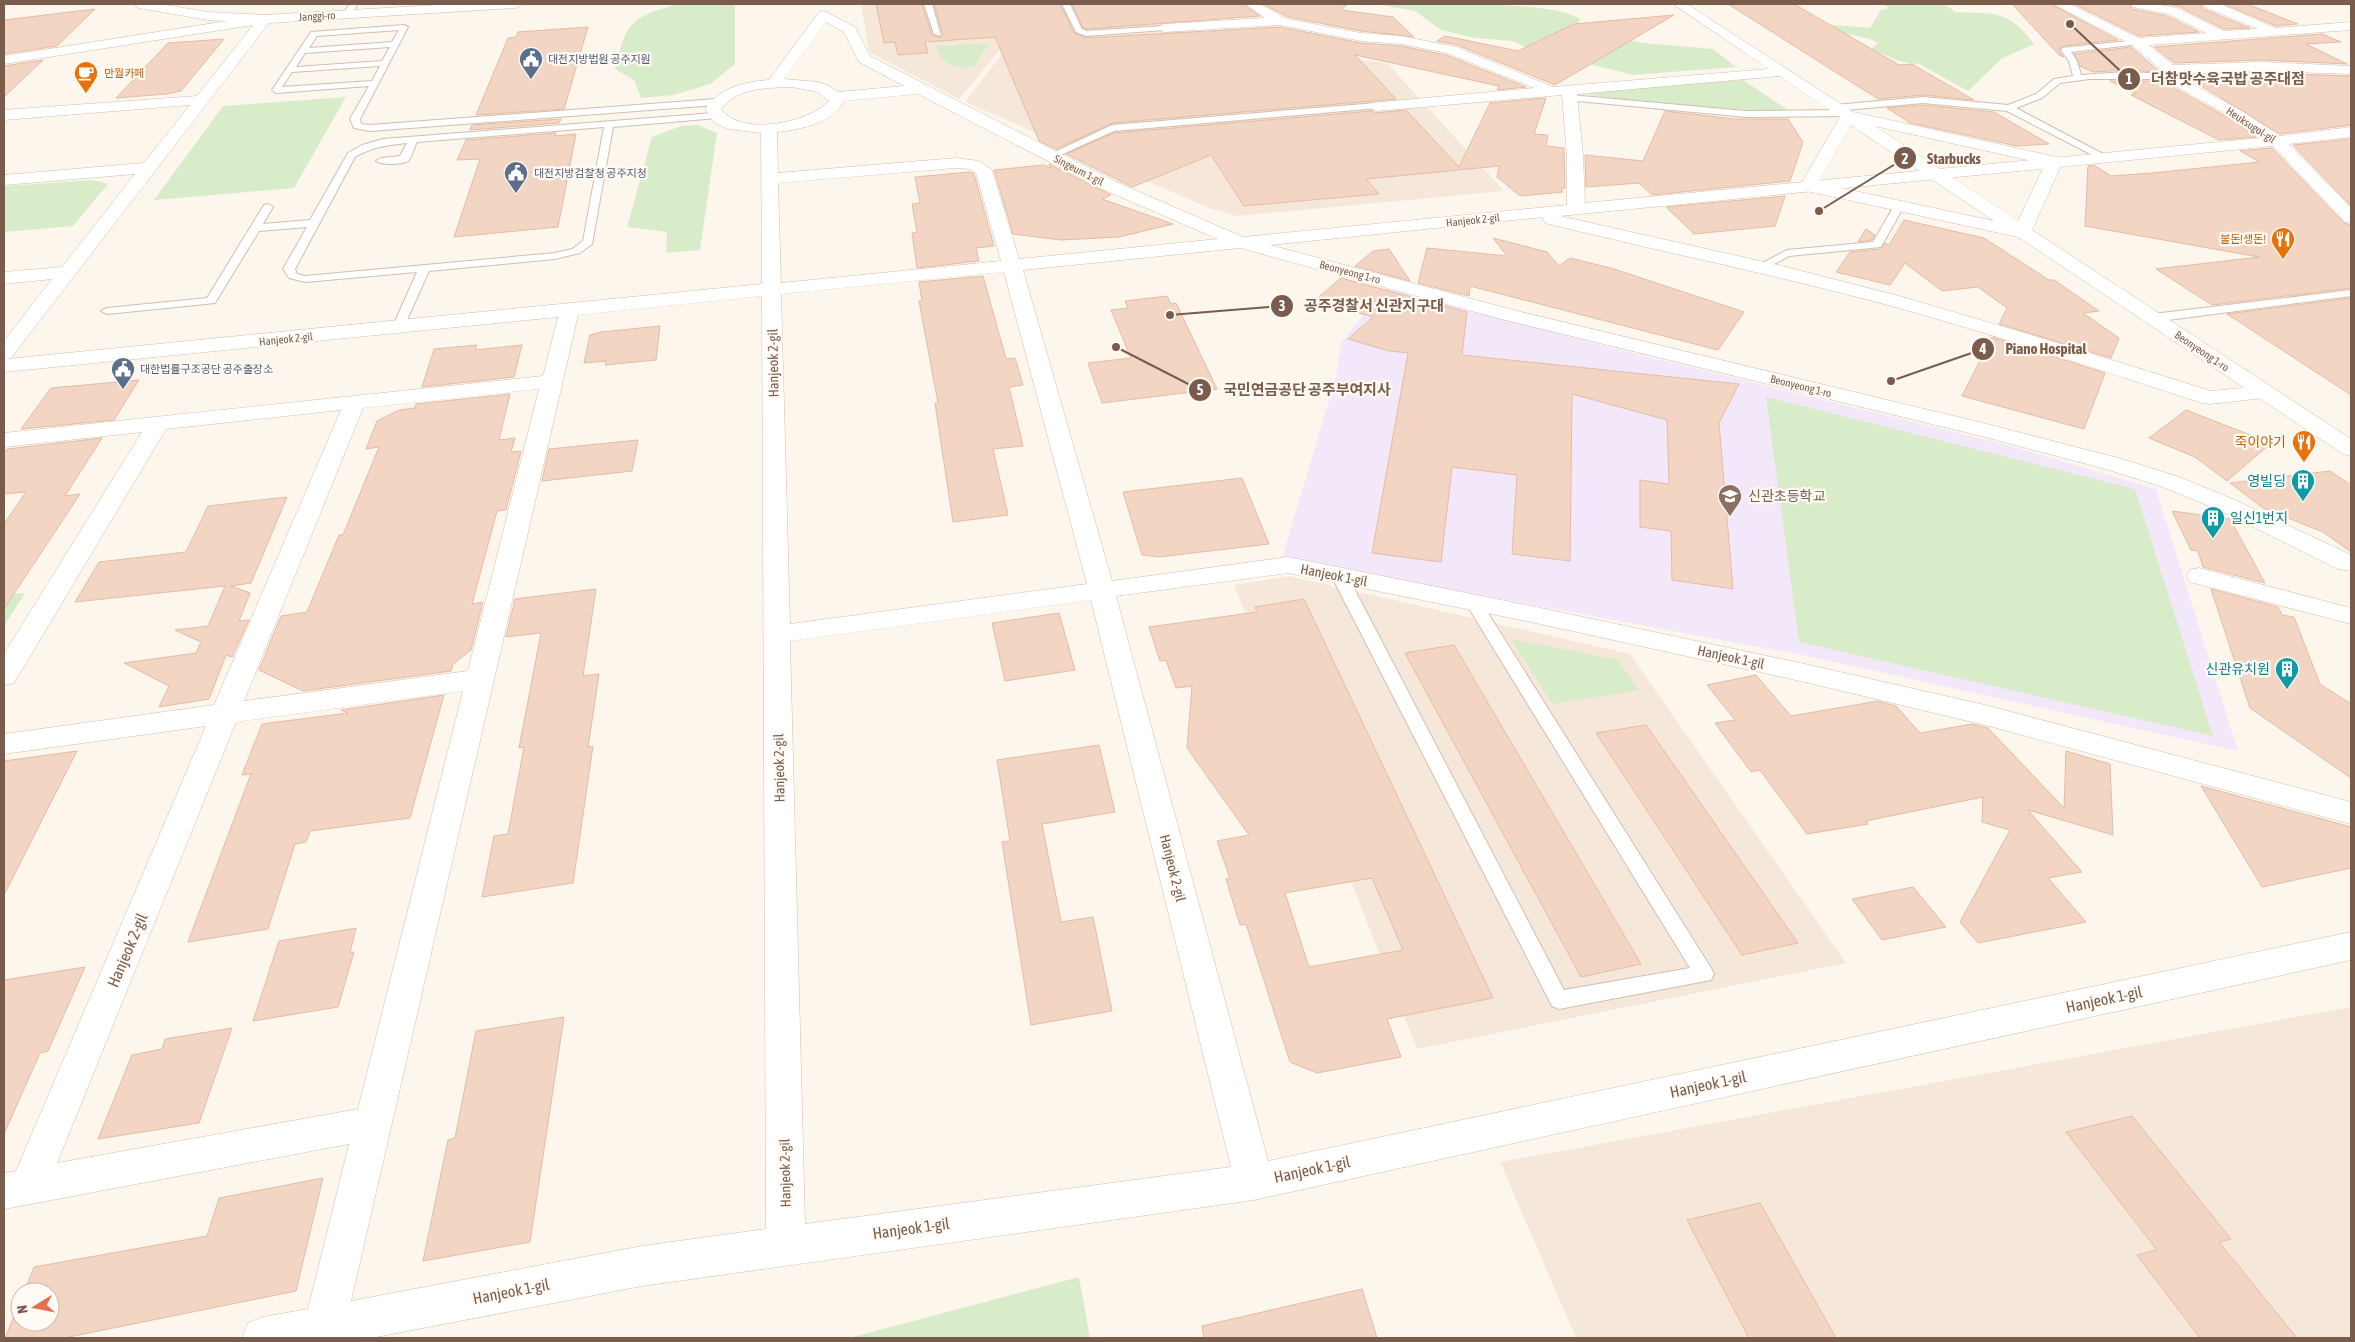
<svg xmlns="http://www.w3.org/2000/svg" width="2355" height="1342" viewBox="0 0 2355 1342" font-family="'Asap Condensed','Noto Sans KR',sans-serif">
	<rect width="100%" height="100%" fill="#fdf6ec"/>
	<g fill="#f5e8da">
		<path d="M861,4H1148L1167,26L1009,39L959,99L869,52Z"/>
		<path d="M1186,30L1388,64L1504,191L1237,216L1209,208L965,102L1011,42Z"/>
		<path d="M1289,576L1630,654L1846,963L1417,1049L1234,585Z"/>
		<path d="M2351,1007V1338H1576L1500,1162Z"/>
	</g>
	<path fill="#f3e8fa" d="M1385,288L1593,343L2011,446L2156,489L2238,751L1802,655L1282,558L1337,373L1341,343Z"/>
	<g fill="#d8ecc9">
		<path d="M678,4H735V64L710,84L673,95L641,98L634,80L615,69C627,20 631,18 678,4Z"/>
		<path d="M1384,4C1423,4 1554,0 1580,19L1576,27L1643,43L1713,49L1736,67L1633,75L1529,49L1513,41L1475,38L1441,30L1415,11L1386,6Z"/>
		<path d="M1882,4H1945L1955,12C1994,14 2008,9 2034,44L2001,59L1968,91L1919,64L1902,62L1871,49L1878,43C1862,33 1837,37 1824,24L1870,28L1881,10L1889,8Z"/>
		<path d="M989,43L974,67C952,68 944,67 936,46Z"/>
		<path d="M1743,80L1791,112L1689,107L1589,95V92Z"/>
		<path d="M346,97L294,188L154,200L223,106Z"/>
		<path d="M698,125L717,133L700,250L666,253L667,232L627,227L652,137L681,126Z"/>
		<path d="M94,180L108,184L73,226L4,232V186Z"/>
		<path d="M1766,397L2135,489L2213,736L1799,642Z"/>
		<path d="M25,593L4,626V595Z"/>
		<path d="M1511,639L1618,660L1639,690L1552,704Z"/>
		<path d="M1079,1277L1090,1338H849Z"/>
	</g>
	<g fill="#f3d5c3" stroke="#e6bba3" fill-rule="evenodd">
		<path d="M876,4H922L932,35L940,38L943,35L934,4H1060L1074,33L1086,38L1280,27L1361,43L1401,46L1446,55L1526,87L1497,90L1499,86L1355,55L1396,99L1112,123L1056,149L1039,141L995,37L925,42L928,53L898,55L895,42L884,43Z"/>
		<path d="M1072,4H1243L1260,16L1087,29L1083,28Z"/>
		<path d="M1263,4H1348L1341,10L1393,17L1414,37L1361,31L1288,17Z"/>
		<path d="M1728,4H1794L1899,65L1912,64L1974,100L1923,95L1878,99Z"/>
		<path d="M2012,4H2051L2118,40L2062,46L2059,51L2064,57L2059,55Z"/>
		<path d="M2074,4H2129L2132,9L2167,16L2199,32L2139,36Z"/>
		<path d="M2164,4H2201L2203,9L2250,28L2224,29L2178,6Z"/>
		<path d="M2224,4H2247L2298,24L2276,26Z"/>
		<path d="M95,9L57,46L4,54V20Z"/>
		<path d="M1674,15L1555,85L1457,45L1437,41L1445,36L1518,51L1574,24Z"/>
		<path d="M588,27L564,109L476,115L508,38L516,37L518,32Z"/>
		<path d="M2322,34L2341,42L2306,44L2347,64L2261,60L2174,63L2154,47Z"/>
		<path d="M224,39L181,91L167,94L116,98L168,43Z"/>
		<path d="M2131,47L2160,72L2125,70L2093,72L2080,66L2074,54Z"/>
		<path d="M43,60L4,97V66Z"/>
		<path d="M2261,73L2351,76V125L2280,134L2185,76Z"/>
		<path d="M2110,81H2169L2176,89L2234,121L2256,137L2219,140L2131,95L2136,94Z"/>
		<path d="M1546,98L1534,134L1548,135L1546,146L1564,148L1565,188L1561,189L1563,192L1520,196L1497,177L1499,166L1366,179L1379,194L1244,206L1211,155L1132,187L1066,154L1114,133L1372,111L1376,113L1406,110L1459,167L1490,103Z"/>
		<path d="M1923,105L1994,112L2049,144L2017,146L1910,123L1887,108Z"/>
		<path d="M1665,111L1735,119H1788L1803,142L1790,181L1652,195L1639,183L1586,187L1585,155L1643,161Z"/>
		<path d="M561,119L559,123L470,130L472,125Z"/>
		<path d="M556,133L555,136L576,134L558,227L454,237L480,159L457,160L466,140Z"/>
		<path d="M2351,139V206L2293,145Z"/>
		<path d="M2272,148L2344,223L2351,225V288L2212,305L2156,269L2259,257L2085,226L2088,166L2094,165L2111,176L2152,173L2260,162L2240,151Z"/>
		<path d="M1049,164L1111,195L1102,199L1173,224L1119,237L1061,240L1013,234L994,170L1044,165L1051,168Z"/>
		<path d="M970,172L974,174L994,246L976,248L979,261L917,268L912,233L917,232L912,204L920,203L915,177Z"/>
		<path d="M1785,196L1775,226L1694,234L1666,207Z"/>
		<path d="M1904,220L1984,238L2049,280H2054L2099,311L2083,313L2119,338L2111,358L1999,324L2007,308L1978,287L1942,291L1905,263L1890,285L1836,272L1850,252L1881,249L1885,243L1889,245Z"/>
		<path d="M1866,229L1875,235L1872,240L1858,242Z"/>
		<path d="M1493,238L1547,252L1559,266L1570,258L1614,269L1744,312L1718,350L1470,286L1469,296L1418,283L1427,248L1507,256Z"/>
		<path d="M1389,249L1410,281L1355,266L1373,251Z"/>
		<path d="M983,276L1006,359L1015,358L1023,385L1009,387L1023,446L993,449L1008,515L953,522L935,403H938L919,301H922L919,282Z"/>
		<path d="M1341,278L1467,312L1462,355L1739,384L1719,423L1733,589L1672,580L1671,531L1640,527V480L1669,484L1667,420L1572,394L1570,561L1512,554L1517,475L1452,467L1441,562L1372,553L1408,353L1389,351L1348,339L1373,317L1315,300Z"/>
		<path d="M1167,296L1171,304L1176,303L1217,389L1102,403L1088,363L1131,358L1111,310L1128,308L1125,301Z"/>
		<path d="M2351,298V395L2227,314Z"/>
		<path d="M660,326L656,360L605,365L606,361L584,363L590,335L601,332Z"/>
		<path d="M1992,337L2105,373L2084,429L1962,396Z"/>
		<path d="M477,345L475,350L522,345L514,377L422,387L434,349Z"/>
		<path d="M139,380L114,420L21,429L51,388Z"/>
		<path d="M510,394L499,440L515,438L511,452L521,451L506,510L497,511L472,604L483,602L471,650L453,664L451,671L303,691L259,670L281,616L307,612L339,535H343L379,447L366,449L377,421L399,410L415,408L416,404Z"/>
		<path d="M2186,410L2271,443L2227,481L2195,457L2149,438Z"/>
		<path d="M102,438L65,496L80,494L4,609V524L26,492L4,494V453L7,449Z"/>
		<path d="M638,440L632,471L542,481L549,449Z"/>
		<path d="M2330,471L2351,485V552L2323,532L2263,508L2230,483Z"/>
		<path d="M1242,478L1269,544L1159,557L1142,555L1123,492Z"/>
		<path d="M287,497L251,583L231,586L250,593L239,621L249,620L232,657L226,655L209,699L159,707L169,686L124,663L196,653L201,642L175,630L208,626L225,586L75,602L99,562L186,552L208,506Z"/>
		<path d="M2172,511L2230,519L2265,583L2203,567L2198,551L2191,550Z"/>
		<path d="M596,589L583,676L599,674L588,747L593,746L573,883L482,897L494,836L508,834L524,747L519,748L541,633L506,637L515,599Z"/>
		<path d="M2211,589L2278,607L2282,615L2294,617L2320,684L2351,704V778L2250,708Z"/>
		<path d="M1304,599L1493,998L1387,1019L1401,1057L1317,1073L1290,1062L1246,924L1240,925L1226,879L1230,878L1217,841L1249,835L1187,748L1192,686L1176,688L1166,660L1160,661L1149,627L1257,612L1255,607ZM1372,878L1403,950L1309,967L1285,893Z"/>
		<path d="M1059,613L1075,670L1005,681L992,623Z"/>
		<path d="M1454,645L1641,964L1581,977L1405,653Z"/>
		<path d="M1756,675L1791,716L1878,701L1896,706L1920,733L1972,724L1988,728L2064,808L2066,751L2110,764L2113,835L2028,810L2082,872L2048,878L2086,922L1978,943L1960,922L2010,830L1982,822L1983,797L1866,821L1868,824L1807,834L1760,770L1751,772L1715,723L1735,720L1707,685Z"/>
		<path d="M444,695L410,818L310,831L306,842L295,844L268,929L188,942L251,774L242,775L262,724L348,713L341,710Z"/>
		<path d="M1646,725L1798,943L1742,955L1596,733Z"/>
		<path d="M1099,745L1115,812L1042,824L1061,922L1093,917L1112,1011L1031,1025L1002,842L1010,841L997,760Z"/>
		<path d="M77,751L4,895V761Z"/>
		<path d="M2201,786L2351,827V868L2262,887Z"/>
		<path d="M1913,887L1946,927L1882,940L1852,899Z"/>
		<path d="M356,928L350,953L354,952L338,1007L253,1021L279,941Z"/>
		<path d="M85,967L48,1051L40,1053L4,1134V980Z"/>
		<path d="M564,1017L530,1242L423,1261L448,1140L455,1138L476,1031Z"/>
		<path d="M232,1028L199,1123L98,1139L132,1055L162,1049L165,1039Z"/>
		<path d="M2132,1116L2231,1239L2219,1242L2297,1338H2200L2137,1255L2157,1250L2066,1132Z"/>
		<path d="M323,1178L296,1291L64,1338H5L20,1301V1322H50V1292H24L34,1267L207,1236L219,1198Z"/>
		<path d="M1760,1203L1836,1338H1749L1687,1220Z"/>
		<path d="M1362,1289L1377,1338H1204L1202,1326Z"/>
	</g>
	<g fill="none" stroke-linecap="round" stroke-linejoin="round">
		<g stroke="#d1beb0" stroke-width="2">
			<g id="lane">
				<path d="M350,4H358L350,16H344L343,14Z"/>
				<path d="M924,4H932L941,36L934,34Z"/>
				<path d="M1062,4H1070L1082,29L1087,31L1164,26L1168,28L1164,30L1086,36L1076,32Z"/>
				<path d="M404,25L408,27L360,119L361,124L370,125L716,99L720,102L716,105L370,131L354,128L350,119L369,86L276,93L272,90L311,32ZM399,30L392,42L309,48L317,36ZM390,47L382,61L296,67L305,53ZM380,66L372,81L282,87L292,72Z"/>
				<path d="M2137,40H2140V44L2071,52L2077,61L2081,75L2125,72L2176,74L2180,77L2179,79H2089L2060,83L2042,98L2016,108L2105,155L2107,157L2102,160L2007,111L1923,103L1835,111L1830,108L1835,105L1923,97L2008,105L2036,94L2054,79L2073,76L2069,61L2061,50L2062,48Z"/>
				<path d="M1570,95L1746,111L1843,110L1848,113L1843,116L1746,117L1567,100V96Z"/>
				<path d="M1376,103L1381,106L1379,108L1114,131L1054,158L1046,156L1112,125Z"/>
				<path d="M714,113L717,114V118L613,127L592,244L580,253L555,259L429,271L402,331H394L392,328L417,272L305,282L289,278L283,269L307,227L259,231L215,303L107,314L101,311L107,308L207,298L264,205L268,204L273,207L263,224L310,220L348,153L362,145L383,139ZM604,127L583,241L572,249L555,253L305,276L297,274L295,269L355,157C372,147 387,145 407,143L400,156L381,158L376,161C381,165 402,165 408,161C412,157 414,147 417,142Z"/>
				<path d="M1899,203L1904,206L1881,247L1789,256L1765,269H1757L1755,267L1787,250L1873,242L1894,206Z"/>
				<path d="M2351,290V296L2153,322L2147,318L2153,314Z"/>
				<path d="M1339,570L1347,575L1564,990L1690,968L1465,602L1468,599H1478L1481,602L1711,968L1714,974L1711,980L1559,1009L1552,1006L1331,575Z"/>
			</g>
		</g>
		<g stroke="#d1beb0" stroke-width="1">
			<g id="street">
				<path d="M454,4H523L516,8L269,23L11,358L7,359L762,284L761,133L728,129L715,123L705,109C721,87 743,82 769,80L819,12L824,11L855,27L870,56L1114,181L1243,237L1567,205V156L1562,95L1376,111L1368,106L1371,103L1534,88L1447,53L1401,44L1361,41L1280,25L1164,32L1157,28L1164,24L1265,18L1245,4H1260L1287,19L1361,33L1401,36L1456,47L1553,87L1781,68L1788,72L1781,76L1577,94L1583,156L1585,203L2261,138L2235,119L2177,87L2165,73L2132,45L2053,4H2070L2139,38L2206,33L2168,14L2132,7L2131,4H2155L2177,8L2224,31L2258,29L2204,7L2203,4H2220L2276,28L2351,22V30L2149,45L2173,65L2261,62L2351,66V74L2261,71L2181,74L2187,81L2245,113L2280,136L2351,127V137L2289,144L2351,208V223L2345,222L2273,146L1560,216L1782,266L1899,296L2038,337L2211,391L2264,386L2272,387L2275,392L2272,397L2264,398L2210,404L2202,403C2097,369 1991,333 1884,304C1772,274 1658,251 1545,223L1543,217L1270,245L1513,310L1987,424L2122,459L2179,477L2235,500L2351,555V571L2338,569L2219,510L2163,487L2106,469L1981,436L1501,319L1240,248L1023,270L1112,581L1288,557L1531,606L1805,664L1989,706L2351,802V824L1989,726L1805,682L1531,622L1288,573L1116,596L1268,1161L2351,932V960L1254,1200L642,1286L371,1338H242L248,1323L263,1317L308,1309L349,1144L4,1209V1173L16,1171L206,726L4,754V734L214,705L341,410L166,429L14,683L4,685V654L142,432L4,447V433L543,376L558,317L4,372V341L52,279L4,284V272L62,267L135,174L4,185V175L144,163L190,105L4,120V110L197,96L253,25L4,64V56L265,15ZM826,22L844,32L859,62L904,86L838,92L829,86L818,82L784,79ZM792,87L818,92L829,101C809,123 740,137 721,109C737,87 768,88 792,87ZM918,94L1102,189L1218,239L1019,259L992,170L979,161L956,158L778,173L777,132C801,129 832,124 844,101ZM956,168L969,169L976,173L1001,261L781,283L778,183ZM1004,272L1087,584L790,624L781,294ZM762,296L766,1229L642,1246L351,1301L578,315ZM539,389L468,671L244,701L363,408ZM1091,600L1231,1167L805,1224L790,641ZM463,691L358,1109L57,1163L236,722Z"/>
				<path d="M2199,568L2351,608V624L2190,582L2186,576L2190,570Z"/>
			</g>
		</g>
		<g stroke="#d6c0b0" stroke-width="1">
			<g id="secondary">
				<path d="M133,4H160L208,12L265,15L272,19L265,23L208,20L139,8Z"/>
				<path d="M1673,4H1687L1853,112L2061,158L2063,161L2032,230L2351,439V456L2343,454L2018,237L1802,190L1800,186L1840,117ZM1851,125L1994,221L1818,183ZM1875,126L2045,164L2018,221Z"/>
			</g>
		</g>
		<use href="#lane" fill="#fff" fill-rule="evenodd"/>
		<use href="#street" fill="#fff" fill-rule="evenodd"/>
		<use href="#secondary" fill="#fff" fill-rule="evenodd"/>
	</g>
	<defs>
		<g id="civic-pin" transform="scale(1.25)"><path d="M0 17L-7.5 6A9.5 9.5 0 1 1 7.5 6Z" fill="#5c6f8a" stroke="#fffaf3"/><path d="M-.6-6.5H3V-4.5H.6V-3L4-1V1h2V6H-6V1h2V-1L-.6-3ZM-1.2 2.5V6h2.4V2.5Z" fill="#fff"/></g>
		<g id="cafe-pin" transform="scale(1.25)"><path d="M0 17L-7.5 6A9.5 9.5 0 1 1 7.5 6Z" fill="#e8710a" stroke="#fffaf3"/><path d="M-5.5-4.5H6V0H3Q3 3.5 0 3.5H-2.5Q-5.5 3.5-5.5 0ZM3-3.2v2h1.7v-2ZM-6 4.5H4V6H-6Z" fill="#fff"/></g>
		<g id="restaurant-pin" transform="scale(1.25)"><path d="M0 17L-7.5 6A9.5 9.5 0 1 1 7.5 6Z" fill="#e8710a" stroke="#fffaf3"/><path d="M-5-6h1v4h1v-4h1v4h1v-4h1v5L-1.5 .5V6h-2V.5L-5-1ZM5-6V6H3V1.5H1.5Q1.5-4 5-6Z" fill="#fff"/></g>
		<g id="building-pin" transform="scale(1.25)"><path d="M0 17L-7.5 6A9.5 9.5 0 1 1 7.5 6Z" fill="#0f9aa8" stroke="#fffaf3"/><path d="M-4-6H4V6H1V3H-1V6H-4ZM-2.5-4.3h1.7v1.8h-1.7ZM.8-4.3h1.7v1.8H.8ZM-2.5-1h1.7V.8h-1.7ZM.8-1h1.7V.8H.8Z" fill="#fff"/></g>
		<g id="school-pin" transform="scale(1.25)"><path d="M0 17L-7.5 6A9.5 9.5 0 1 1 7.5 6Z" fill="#8d6e63" stroke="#fffaf3"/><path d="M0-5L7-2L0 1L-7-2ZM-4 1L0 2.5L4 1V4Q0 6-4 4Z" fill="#fff"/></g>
	</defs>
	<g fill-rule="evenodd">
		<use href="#civic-pin" x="531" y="59"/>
		<use href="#cafe-pin" x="86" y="73"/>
		<use href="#civic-pin" x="516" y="173"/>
		<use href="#restaurant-pin" x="2283" y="239"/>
		<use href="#civic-pin" x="123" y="369"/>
		<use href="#restaurant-pin" x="2304" y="442"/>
		<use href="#building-pin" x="2303" y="481"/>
		<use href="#school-pin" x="1730" y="496"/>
		<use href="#building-pin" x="2213" y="518"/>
		<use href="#building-pin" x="2287" y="669"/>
	</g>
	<g text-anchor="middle" stroke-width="4.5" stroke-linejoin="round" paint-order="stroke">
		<g font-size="11" fill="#7a5c4d" stroke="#fffaf3">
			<text transform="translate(317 16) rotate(-3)" y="4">Janggi-ro</text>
			<text transform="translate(2251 125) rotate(33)" y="4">Heuksugol-gil</text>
			<text transform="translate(1079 170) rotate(27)" y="4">Singeum 1-gil</text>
			<text transform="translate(1473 220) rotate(-6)" y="4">Hanjeok 2-gil</text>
			<text transform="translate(1350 272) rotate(15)" y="4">Beonyeong 1-ro</text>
			<text transform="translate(286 339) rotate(-6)" y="4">Hanjeok 2-gil</text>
			<text transform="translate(2202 351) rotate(34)" y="4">Beonyeong 1-ro</text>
			<text transform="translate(1801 386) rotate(14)" y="4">Beonyeong 1-ro</text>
		</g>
		<g font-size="11" fill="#4e5e75" stroke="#fffaf3" text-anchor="start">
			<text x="548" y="63">대전지방법원 공주지원</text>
			<text x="534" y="177">대전지방검찰청 공주지청</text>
			<text x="140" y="373">대한법률구조공단 공주출장소</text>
		</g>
		<g font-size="11" fill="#c56008" stroke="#fffaf3" text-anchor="start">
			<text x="104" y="77">만월카페</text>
			<text x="2266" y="243" text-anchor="end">불돈!생돈!</text>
		</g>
		<g font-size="14" fill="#7a5c4d" stroke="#fffaf3">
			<text transform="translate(773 363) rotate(-91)" y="5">Hanjeok 2-gil</text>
			<text transform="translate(1334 575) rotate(11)" y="5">Hanjeok 1-gil</text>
			<text transform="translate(1731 657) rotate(12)" y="5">Hanjeok 1-gil</text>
			<text transform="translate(779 768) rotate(-91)" y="5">Hanjeok 2-gil</text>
			<text transform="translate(1173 868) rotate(76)" y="5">Hanjeok 2-gil</text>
			<text transform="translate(785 1173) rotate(-91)" y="5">Hanjeok 2-gil</text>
		</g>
		<g font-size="14" fill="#c56008" stroke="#fffaf3" text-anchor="end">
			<text x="2286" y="447">죽이야기</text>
		</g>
		<g font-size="14" fill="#0d838f" stroke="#fffaf3" text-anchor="end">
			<text x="2286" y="486">영빌딩</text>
			<text x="2230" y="523" text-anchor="start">일신1번지</text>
			<text x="2270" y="674">신관유치원</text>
		</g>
		<g font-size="14" fill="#785e54" stroke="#fffaf3" text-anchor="start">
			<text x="1748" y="501">신관초등학교</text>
		</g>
		<g font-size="16" fill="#7a5c4d" stroke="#fffaf3">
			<text transform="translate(127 950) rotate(-67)" y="6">Hanjeok 2-gil</text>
			<text transform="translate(2104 999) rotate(-12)" y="6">Hanjeok 1-gil</text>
			<text transform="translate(1708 1084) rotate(-12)" y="6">Hanjeok 1-gil</text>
			<text transform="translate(1312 1169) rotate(-12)" y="6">Hanjeok 1-gil</text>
			<text transform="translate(911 1228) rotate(-8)" y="6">Hanjeok 1-gil</text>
			<text transform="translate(511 1291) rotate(-11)" y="6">Hanjeok 1-gil</text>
		</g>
	</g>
	<path fill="none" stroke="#7a5c4d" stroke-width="2" d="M2070 24L2129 79M1819 211L1905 158M1170 315L1282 306M1891 381L1983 349M1116 347L1200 390"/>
	<g fill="#7a5c4d" stroke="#fffaf3" stroke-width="2">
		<circle cx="2070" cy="24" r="5"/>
		<circle cx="1819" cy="211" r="5"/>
		<circle cx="1170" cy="315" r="5"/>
		<circle cx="1891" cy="381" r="5"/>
		<circle cx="1116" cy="347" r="5"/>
		<circle cx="2129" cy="79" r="12"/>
		<circle cx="1905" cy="158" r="12"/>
		<circle cx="1282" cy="306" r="12"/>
		<circle cx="1983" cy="349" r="12"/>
		<circle cx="1200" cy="390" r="12"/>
	</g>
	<g font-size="15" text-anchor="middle" font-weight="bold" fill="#fff">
		<text x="2129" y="84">1</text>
		<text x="1905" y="164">2</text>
		<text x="1282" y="311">3</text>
		<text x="1983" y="354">4</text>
		<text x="1200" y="395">5</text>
	</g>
	<g font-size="15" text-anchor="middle" font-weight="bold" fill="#7a5c4d" stroke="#fffaf3" stroke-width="4.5" stroke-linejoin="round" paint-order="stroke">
		<text x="2228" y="84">더참맛수육국밥 공주대점</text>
		<text x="1954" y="164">Starbucks</text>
		<text x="1374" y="311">공주경찰서 신관지구대</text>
		<text x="2046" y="354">Piano Hospital</text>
		<text x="1307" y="395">국민연금공단 공주부여지사</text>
	</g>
	<rect width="2355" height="1342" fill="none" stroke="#7a5c4d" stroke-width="10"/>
	<g transform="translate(35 1307) rotate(260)"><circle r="24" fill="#fffaf3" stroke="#cabbb1"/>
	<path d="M0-4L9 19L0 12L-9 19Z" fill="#e76f51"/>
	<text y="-8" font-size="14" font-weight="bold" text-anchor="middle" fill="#7a5c4d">N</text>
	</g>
</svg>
